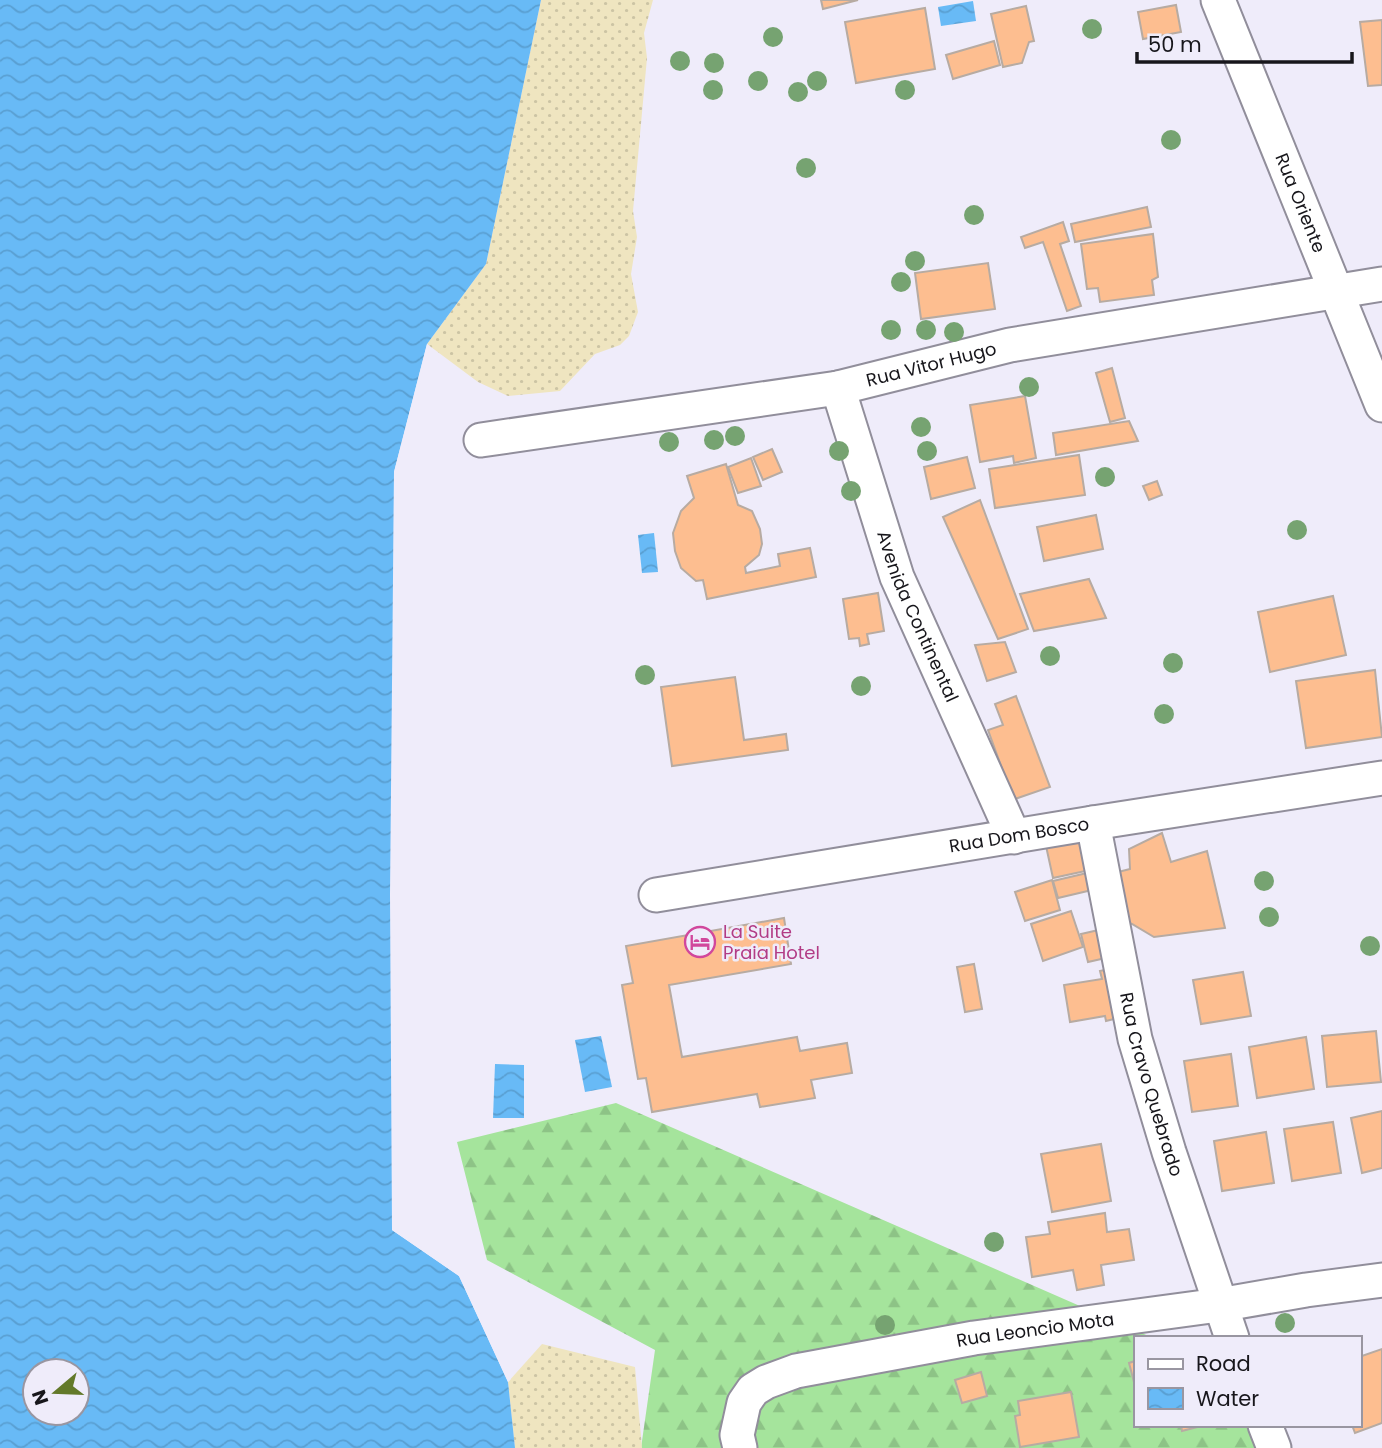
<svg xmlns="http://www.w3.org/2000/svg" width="1382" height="1448" viewBox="0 0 1382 1448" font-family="Poppins,sans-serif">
	<defs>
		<pattern id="forest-firs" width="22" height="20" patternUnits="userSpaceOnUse" patternTransform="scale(1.75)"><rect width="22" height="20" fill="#a5e49c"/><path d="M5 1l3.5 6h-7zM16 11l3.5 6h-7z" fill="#8dc386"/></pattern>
		<pattern id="sand-dots" width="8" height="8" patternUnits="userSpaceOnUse" patternTransform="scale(1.75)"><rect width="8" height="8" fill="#efe5c0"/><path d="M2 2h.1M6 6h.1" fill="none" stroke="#ccc4a4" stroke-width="1.8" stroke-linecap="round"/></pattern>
		<pattern id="water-waves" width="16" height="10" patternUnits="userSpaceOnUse" patternTransform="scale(1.75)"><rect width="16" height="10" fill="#68baf6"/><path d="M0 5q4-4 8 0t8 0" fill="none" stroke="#599fd2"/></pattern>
	</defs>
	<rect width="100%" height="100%" fill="#efecfa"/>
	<path fill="url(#forest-firs)" d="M616,1103L1153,1338H1135V1425H1253L1266,1448H641L655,1350L487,1260L457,1142Z"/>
	<g fill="url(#sand-dots)">
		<path d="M541,0H653L644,33L647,58L633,211L637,237L631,274L638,312L629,336L620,345L595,354L560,391L508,396L478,382L427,344L486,264Z"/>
		<path d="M542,1344L635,1367L642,1448H515L508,1382Z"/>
	</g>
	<g fill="url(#water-waves)" fill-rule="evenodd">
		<path d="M0,0H541L486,264L427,344L394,472L392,1230L459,1276L508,1382L515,1448H0ZM35,1371H77V1413H35Z"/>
		<path d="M973,1L976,21L941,26L938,7Z"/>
		<path d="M654,533L658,572L642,573L638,535Z"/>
		<path d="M601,1036L612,1087L585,1092L575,1040Z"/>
		<path d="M495,1064L524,1065V1118H493Z"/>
	</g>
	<path fill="#efecfa" d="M427,344L430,346L397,472L394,895L395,1228L462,1274L511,1379L508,1382L459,1276L392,1230L390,895L394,472Z"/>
	<g fill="#fdbe90" stroke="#b7aba2" stroke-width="2">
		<path d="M821,0H858L823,9Z"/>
		<path d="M1176,5L1181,32L1143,39L1138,12Z"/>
		<path d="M1026,6L1034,41L1029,42L1022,63L1003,67L991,14Z"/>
		<path d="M925,8L935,69L856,83L845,22Z"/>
		<path d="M1382,20V85L1368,86L1360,22Z"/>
		<path d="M994,41L1000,65L953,79L946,55Z"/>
		<path d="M1147,207L1151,227L1075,242L1071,224Z"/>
		<path d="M1063,222L1069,241L1060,244L1081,306L1067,311L1043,242L1025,248L1021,237Z"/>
		<path d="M1153,234L1158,277L1152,280L1154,295L1100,302L1098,288L1087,289L1081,244Z"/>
		<path d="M988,263L995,309L921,319L915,273Z"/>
		<path d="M1112,368L1125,418L1110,422L1096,373Z"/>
		<path d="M1025,396L1036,458L1014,463L1013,456L980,462L970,405Z"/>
		<path d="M1129,421L1138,441L1056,455L1053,433Z"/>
		<path d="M772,449L782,472L763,480L753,457Z"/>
		<path d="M1079,455L1085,495L995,508L989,469Z"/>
		<path d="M967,457L975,488L931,499L924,467Z"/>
		<path d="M751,458L761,486L738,493L728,467Z"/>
		<path d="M726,464L738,505L752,511L760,529L762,544L759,555L745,567L746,573L780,566L778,554L810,548L816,577L707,599L703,580L696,581L681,568L675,551L673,533L681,511L694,498L687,476Z"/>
		<path d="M1157,481L1162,495L1149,500L1143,486Z"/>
		<path d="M980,500L1028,629L998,639L943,517Z"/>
		<path d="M1096,515L1103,549L1044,561L1037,527Z"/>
		<path d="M1089,579L1106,618L1034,631L1020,594Z"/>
		<path d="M878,593L884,631L867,634L869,644L860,646L859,638L849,639L843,599Z"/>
		<path d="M1333,596L1346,655L1270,672L1258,612Z"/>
		<path d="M1005,642L1016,672L987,681L975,645Z"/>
		<path d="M1375,670L1382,737L1306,748L1296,681Z"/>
		<path d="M735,677L744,740L786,734L788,750L672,766L661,687Z"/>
		<path d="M1016,696L1050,787L1015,799L1012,796L988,730L1003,725L995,704Z"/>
		<path d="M1162,833L1171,862L1207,851L1225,928L1154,937L1132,924L1119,920L1118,872L1130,869L1129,849Z"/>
		<path d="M1083,838L1090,870L1053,878L1046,846Z"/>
		<path d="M1087,873L1092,890L1058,898L1053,881Z"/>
		<path d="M1052,880L1060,910L1025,921L1015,892Z"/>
		<path d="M1071,911L1083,947L1043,961L1031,924Z"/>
		<path d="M784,918L791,964L669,985L682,1057L797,1037L800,1051L847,1043L852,1073L811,1080L815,1098L760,1107L757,1094L652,1112L646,1078L638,1079L622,985L633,983L626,946Z"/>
		<path d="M1103,929L1110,957L1088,962L1081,934Z"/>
		<path d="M974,964L982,1009L965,1012L957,967Z"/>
		<path d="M1109,969L1118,1018L1106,1021L1105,1016L1070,1022L1064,985L1102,979L1100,971Z"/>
		<path d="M1243,972L1251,1016L1201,1024L1193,980Z"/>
		<path d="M1376,1031L1381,1082L1327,1087L1322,1036Z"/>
		<path d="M1306,1037L1314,1089L1257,1098L1249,1047Z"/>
		<path d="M1231,1054L1238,1106L1192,1112L1184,1061Z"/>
		<path d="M1382,1111V1168L1362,1173L1351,1118Z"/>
		<path d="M1333,1122L1341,1173L1292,1181L1284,1129Z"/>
		<path d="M1266,1132L1274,1183L1222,1191L1214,1141Z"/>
		<path d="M1101,1144L1111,1201L1052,1212L1041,1154Z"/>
		<path d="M1105,1213L1107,1232L1129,1229L1134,1260L1101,1265L1104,1285L1077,1290L1073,1270L1032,1277L1026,1237L1050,1234L1048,1222Z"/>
		<path d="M1382,1349V1423L1355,1433L1352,1425H1359V1357Z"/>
		<path d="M1135,1361V1386L1129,1363Z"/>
		<path d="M981,1372L987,1396L962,1403L955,1380Z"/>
		<path d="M1071,1392L1079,1437L1020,1447L1015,1416L1020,1415L1018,1401Z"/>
		<path d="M1181,1425H1205L1182,1431Z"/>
	</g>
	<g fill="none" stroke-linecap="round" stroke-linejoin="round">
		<g stroke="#918e9b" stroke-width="37">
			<g id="minor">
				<path id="s1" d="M1218,0L1382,405"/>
				<path id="s2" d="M838,388L897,577L1014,837"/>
				<path id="s3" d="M481,440L838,388L1010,345L1382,284"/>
				<path id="s4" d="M1093,823L1135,1039L1169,1152L1232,1338"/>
				<path id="s5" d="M656,895L1093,823L1382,778"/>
				<path d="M1265,1425L1274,1448"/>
				<path id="s6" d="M740,1448L737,1435L744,1403L753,1390L766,1382L796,1371L974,1338L1219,1305L1306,1290L1382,1280"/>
			</g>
		</g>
		<use href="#minor" stroke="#fff" stroke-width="33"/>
	</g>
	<g fill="#76a371">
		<circle cx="1092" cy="29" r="10"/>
		<circle cx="773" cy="37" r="10"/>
		<circle cx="680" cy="61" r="10"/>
		<circle cx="714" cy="63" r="10"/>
		<circle cx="758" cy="81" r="10"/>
		<circle cx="817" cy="81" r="10"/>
		<circle cx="713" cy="90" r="10"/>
		<circle cx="905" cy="90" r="10"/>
		<circle cx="798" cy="92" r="10"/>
		<circle cx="1171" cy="140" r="10"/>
		<circle cx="806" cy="168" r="10"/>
		<circle cx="974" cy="215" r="10"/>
		<circle cx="915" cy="261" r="10"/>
		<circle cx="901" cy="282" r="10"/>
		<circle cx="891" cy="330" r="10"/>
		<circle cx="926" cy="330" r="10"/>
		<circle cx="954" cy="332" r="10"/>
		<circle cx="1029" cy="387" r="10"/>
		<circle cx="921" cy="427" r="10"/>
		<circle cx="735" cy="436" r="10"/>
		<circle cx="714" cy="440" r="10"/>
		<circle cx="669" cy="442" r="10"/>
		<circle cx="839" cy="451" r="10"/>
		<circle cx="927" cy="451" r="10"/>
		<circle cx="1105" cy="477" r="10"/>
		<circle cx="851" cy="491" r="10"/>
		<circle cx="1297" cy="530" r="10"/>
		<circle cx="1050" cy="656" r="10"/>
		<circle cx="1173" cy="663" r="10"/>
		<circle cx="645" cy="675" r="10"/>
		<circle cx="861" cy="686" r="10"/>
		<circle cx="1164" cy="714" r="10"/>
		<circle cx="1264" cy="881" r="10"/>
		<circle cx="1269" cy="917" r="10"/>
		<circle cx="1370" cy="946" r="10"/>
		<circle cx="994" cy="1242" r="10"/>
		<circle cx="1285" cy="1323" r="10"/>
		<circle cx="885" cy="1325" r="10"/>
	</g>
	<defs>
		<g id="hotel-ring" transform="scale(1.575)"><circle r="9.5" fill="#efecfa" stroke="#d1479c" stroke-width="1.5"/><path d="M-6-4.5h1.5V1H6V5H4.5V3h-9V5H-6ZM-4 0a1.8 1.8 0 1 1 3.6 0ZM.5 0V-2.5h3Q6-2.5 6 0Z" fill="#d1479c"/></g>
	</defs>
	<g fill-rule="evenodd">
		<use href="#hotel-ring" x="700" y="942"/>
	</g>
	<g text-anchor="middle" stroke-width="5" stroke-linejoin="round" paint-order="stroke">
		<g font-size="18" fill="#17161b" stroke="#efecfa">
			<text dy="6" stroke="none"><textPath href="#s1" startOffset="219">Rua Oriente</textPath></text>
			<text dy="6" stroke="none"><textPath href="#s3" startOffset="457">Rua Vitor Hugo</textPath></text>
			<text dy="6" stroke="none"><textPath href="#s2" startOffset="242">Avenida Continental</textPath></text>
			<text dy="6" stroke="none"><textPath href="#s5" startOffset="368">Rua Dom Bosco</textPath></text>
			<text dy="6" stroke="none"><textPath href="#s4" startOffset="268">Rua Cravo Quebrado</textPath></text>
			<text dy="6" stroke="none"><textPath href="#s6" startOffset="352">Rua Leoncio Mota</textPath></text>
		</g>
		<g font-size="18" fill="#b23c85" stroke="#efecfa" text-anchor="start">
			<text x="723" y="938">La Suite<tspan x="723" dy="21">Praia Hotel</tspan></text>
		</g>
	</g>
	<rect x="1134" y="1336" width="228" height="91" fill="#efecfa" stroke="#9996a1" stroke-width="2"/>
	<rect x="1148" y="1359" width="35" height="10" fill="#ffffff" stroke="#9996a1" stroke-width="2"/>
	<text x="1196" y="1371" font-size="21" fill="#17161b">Road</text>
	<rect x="1148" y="1388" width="35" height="21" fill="url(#water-waves)" stroke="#9996a1" stroke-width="2"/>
	<text x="1196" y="1406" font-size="21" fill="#17161b">Water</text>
	<g transform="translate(56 1392) rotate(251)"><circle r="33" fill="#efecfa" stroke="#9996a1" stroke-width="2"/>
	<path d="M0-5L12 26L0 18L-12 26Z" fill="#63792a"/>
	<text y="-10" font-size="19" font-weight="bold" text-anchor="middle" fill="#17161b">N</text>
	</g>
	<path d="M1137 52v10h215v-10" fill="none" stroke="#17161b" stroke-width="3.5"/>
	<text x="1148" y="52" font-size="21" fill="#17161b" stroke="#efecfa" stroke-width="5" paint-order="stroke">50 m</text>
</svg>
